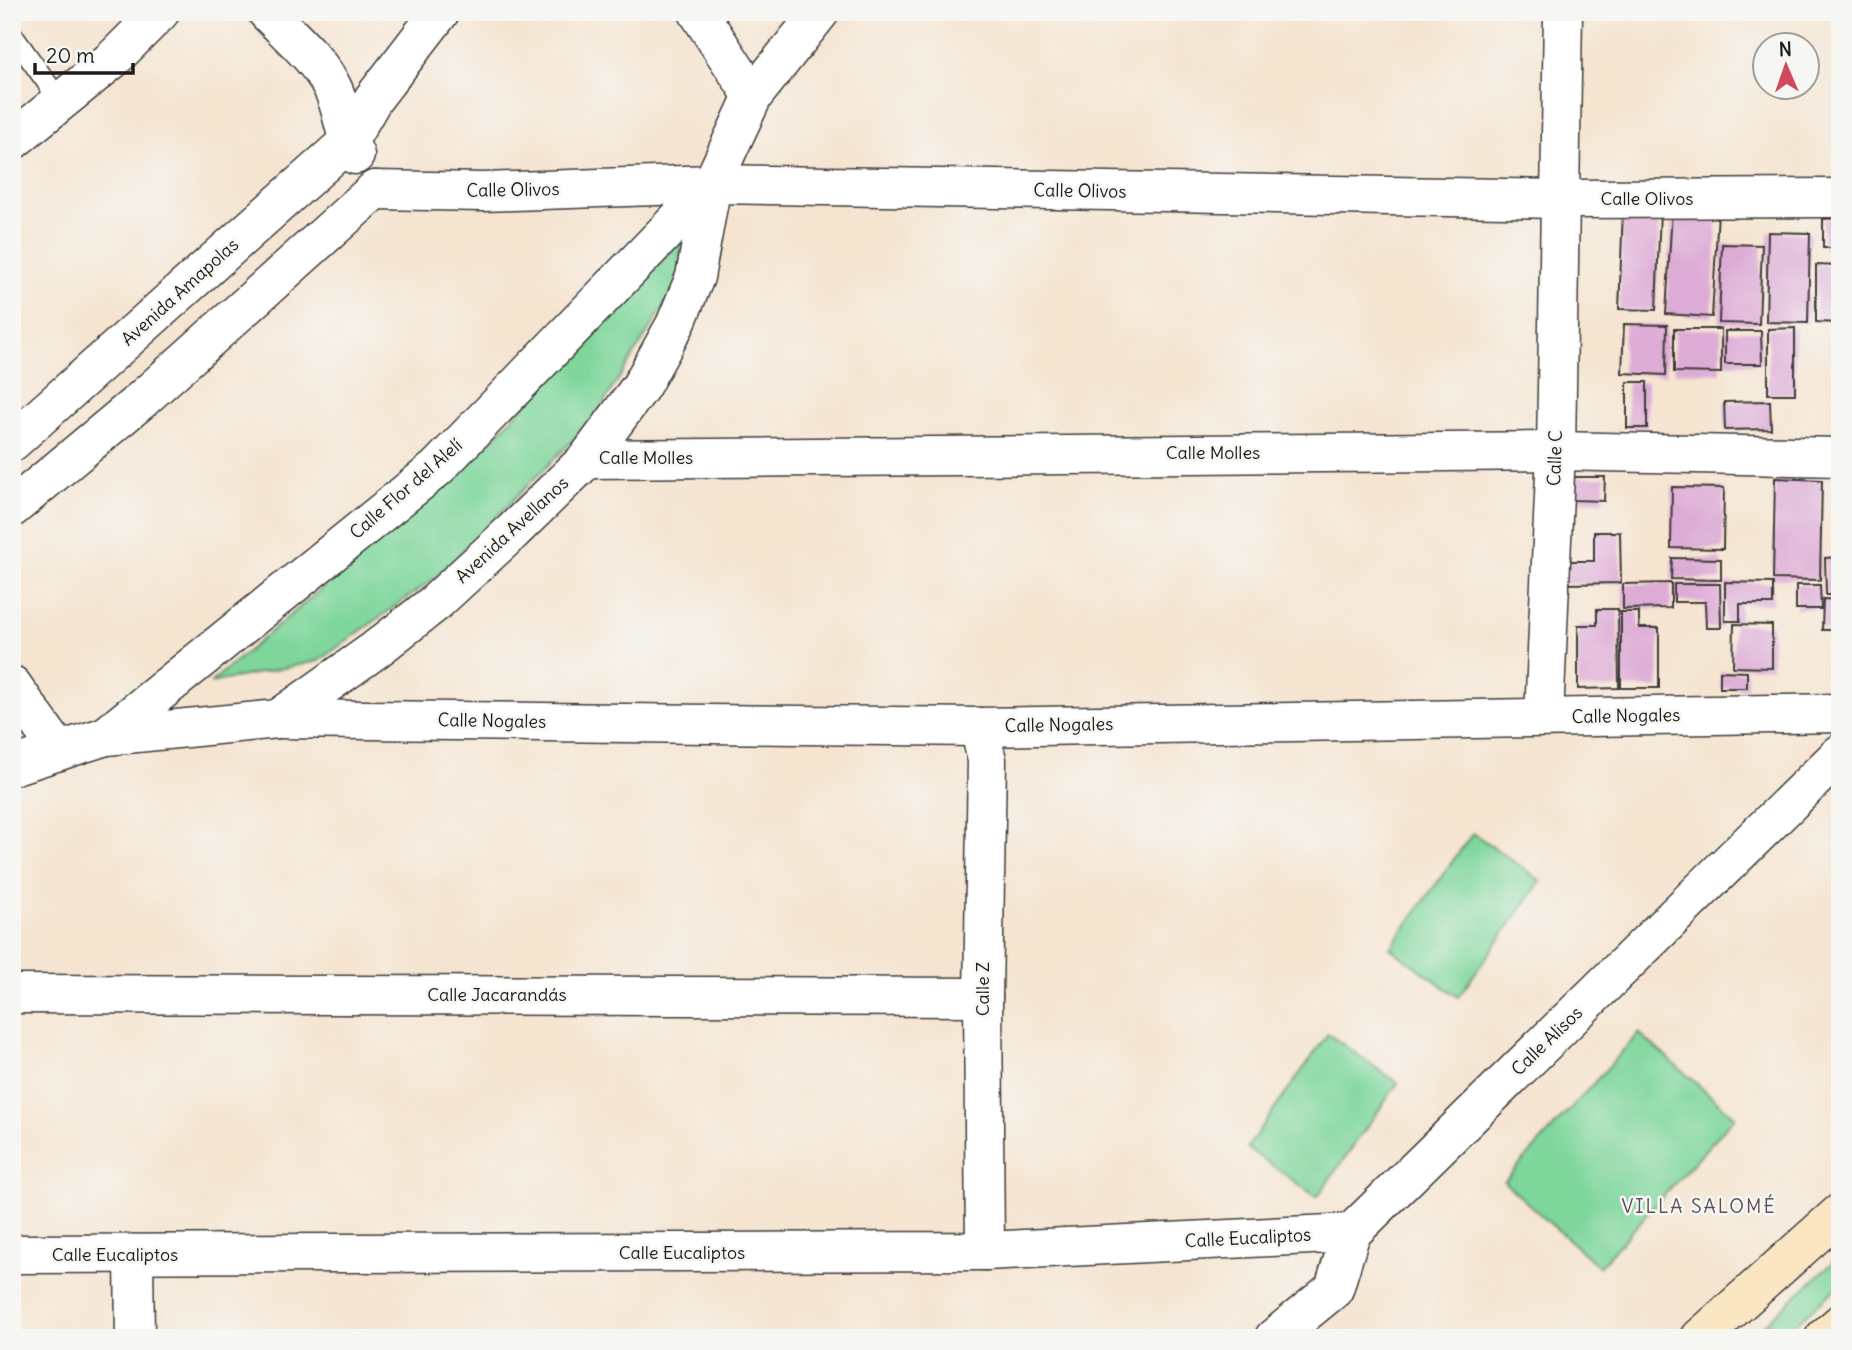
<svg xmlns="http://www.w3.org/2000/svg" width="1852" height="1350" viewBox="0 0 1852 1350" font-family="Delius,sans-serif">
	<rect width="100%" height="100%" fill="#f6f6f2"/>
	<filter id="ink" filterUnits="userSpaceOnUse"><feTurbulence type="fractalNoise" baseFrequency=".0143" numOctaves="2"/><feDisplacementMap in="SourceGraphic" scale="14" xChannelSelector="R" yChannelSelector="G"/><feConvolveMatrix kernelMatrix="1 2 1 2 8 2 1 2 1" color-interpolation-filters="sRGB"/></filter>
	<filter id="wash" filterUnits="userSpaceOnUse"><feTurbulence type="fractalNoise" baseFrequency=".00686" numOctaves="4" result="noise"/><feDisplacementMap in="SourceGraphic" scale="28" xChannelSelector="R" yChannelSelector="G"/><feGaussianBlur stdDeviation="1.57" result="paint"/><feColorMatrix in="noise" values="0 0 0 0 0 0 0 0 0 0 0 0 0 0 0 0 0 1.4 0 .05"/><feComposite in="paint" operator="in"/></filter>
	<g filter="url(#wash)">
		<rect width="100%" height="100%" fill="#f5e4d0"/>
		<g fill="#7ed69b" stroke="#4d795c" stroke-width="2">
			<path d="M683,238L679,283L592,421L435,578L318,661L210,683L467,466Z"/>
			<path d="M1473,833L1541,881L1458,997L1390,948Z"/>
			<path d="M1639,1033L1735,1117L1599,1267L1504,1182Z"/>
			<path d="M1328,1034L1398,1083L1317,1197L1247,1148Z"/>
			<path d="M1840,1256L1839,1286L1779,1338H1749Z"/>
		</g>
		<g id="blocks">
			<g fill="#ddacd6">
				<path d="M1623,210L1660,211L1656,310L1619,309Z"/>
				<path d="M1672,210L1718,212L1712,317L1666,314Z"/>
				<path d="M1840,218V248H1823V219Z"/>
				<path d="M1768,232L1810,233L1808,323L1766,322Z"/>
				<path d="M1722,244L1762,245L1759,324L1719,323Z"/>
				<path d="M1816,265L1840,266V323L1816,322Z"/>
				<path d="M1624,324L1667,325L1666,375L1622,373Z"/>
				<path d="M1795,328V394H1768V329Z"/>
				<path d="M1674,329H1721V373L1674,372Z"/>
				<path d="M1725,331H1761L1762,364H1725Z"/>
				<rect x="1627" y="382" width="20" height="46"/>
				<path d="M1770,401L1771,429L1725,430L1724,402Z"/>
				<path d="M1573,477H1605L1604,501L1573,500Z"/>
				<path d="M1775,478L1822,480L1820,580L1773,579Z"/>
				<path d="M1672,487L1724,488L1723,549L1671,548Z"/>
				<path d="M1594,532H1620L1621,583L1566,584V561H1594Z"/>
				<path d="M1840,557V595H1826L1825,558Z"/>
				<path d="M1672,558L1721,559V580L1671,579Z"/>
				<path d="M1725,582L1773,583V604H1740V621H1725Z"/>
				<path d="M1671,583V608L1623,609V584Z"/>
				<path d="M1674,584H1720L1721,628H1706L1705,602H1674Z"/>
				<path d="M1796,585H1820L1821,609H1796Z"/>
				<path d="M1823,599L1840,600L1839,630H1822Z"/>
				<path d="M1597,609H1618L1619,688L1578,689V625H1597Z"/>
				<path d="M1621,612H1639V628H1659V688H1621Z"/>
				<path d="M1734,624L1772,625V668L1733,667Z"/>
				<path d="M1720,671L1747,672V688H1720Z"/>
			</g>
		</g>
	</g>
	<g filter="url(#ink)">
		<use href="#blocks" fill-opacity="0" stroke="#3d3a37" stroke-width="2"/>
		<g fill="none" stroke-linecap="round" stroke-linejoin="round">
			<g stroke="#3d3a37" stroke-width="22">
				<path id="lane" d="M12,34L60,101"/>
			</g>
			<g stroke="#3d3a37" stroke-width="41">
				<g id="street">
					<path d="M267,12C288,34 318,59 332,87C343,108 343,134 355,155"/>
					<path d="M698,12L753,96"/>
					<path d="M12,141L113,59L160,12"/>
					<path d="M375,190L483,192L712,184L1561,199L1840,198"/>
					<path d="M12,442L348,142L373,99L440,12"/>
					<path d="M587,459L1556,451L1840,457"/>
					<path d="M12,508L139,402L375,190"/>
					<path d="M12,685L59,751"/>
					<path d="M1544,717L1556,451L1563,12"/>
					<path d="M278,719L979,727L1840,713"/>
					<path d="M979,727L987,760L983,997L985,1251"/>
					<path d="M106,736L437,468L712,184"/>
					<path d="M12,766L106,736L278,719L375,650L435,603L512,532L587,459L641,386L675,325L695,277L712,184L753,96L820,12"/>
					<path d="M12,994L983,997"/>
					<path d="M12,1254L985,1251L1351,1233"/>
					<path d="M134,1255L135,1338"/>
					<path d="M1274,1338L1334,1289L1351,1233L1840,754"/>
				</g>
			</g>
			<g stroke="#3d3a37" stroke-width="41">
				<g id="secondary">
					<path d="M1700,1338L1840,1213"/>
					<path d="M1824,1338L1840,1324"/>
				</g>
			</g>
			<use href="#lane" stroke="#fff" stroke-width="19"/>
			<use href="#street" stroke="#fff" stroke-width="38"/>
			<use href="#secondary" stroke="#fbe6c4" stroke-width="38"/>
		</g>
	</g>
	<g text-anchor="middle" stroke-width="5" stroke-linejoin="round" paint-order="stroke">
		<g font-size="18" fill="#1c1c1c" stroke="#f6f6f2">
			<text transform="translate(513 190) rotate(-1)" y="6">Calle Olivos</text>
			<text transform="translate(1080 191) rotate(1)" y="6">Calle Olivos</text>
			<text x="1647" y="205">Calle Olivos</text>
			<text transform="translate(180 292) rotate(-42)" y="6">Avenida Amapolas</text>
			<text x="1213" y="459">Calle Molles</text>
			<text x="646" y="464">Calle Molles</text>
			<text transform="translate(1555 458) rotate(-88)" y="6">Calle C</text>
			<text transform="translate(406 489) rotate(-41)" y="6">Calle Flor del Alelí</text>
			<text transform="translate(512 530) rotate(-43)" y="6">Avenida Avellanos</text>
			<text transform="translate(1626 716) rotate(-1)" y="6">Calle Nogales</text>
			<text transform="translate(492 721) rotate(1)" y="6">Calle Nogales</text>
			<text transform="translate(1059 725) rotate(-1)" y="6">Calle Nogales</text>
			<text transform="translate(983 989) rotate(-90)" y="6">Calle Z</text>
			<text x="497" y="1001">Calle Jacarandás</text>
			<text transform="translate(1547 1041) rotate(-44)" y="6">Calle Alisos</text>
			<text transform="translate(1248 1238) rotate(-3)" y="6">Calle Eucaliptos</text>
			<text x="682" y="1259">Calle Eucaliptos</text>
			<text x="115" y="1261">Calle Eucaliptos</text>
		</g>
		<g font-size="19" letter-spacing="2" fill="#604e5d" stroke="#f6f6f2">
			<text x="1699" y="1213">VILLA SALOMÉ</text>
		</g>
	</g>
	<rect width="1852" height="1350" fill="none" stroke="#f6f6f2" stroke-width="42"/>
	<g transform="translate(1786 66) rotate(358)"><circle r="33" fill="#f6f6f2" stroke="#9f9f9c" stroke-width="2"/>
	<path d="M0-5L12 26L0 18L-12 26Z" fill="#d1495b"/>
	<text y="-10" font-size="19" font-weight="bold" text-anchor="middle" fill="#1c1c1c">N</text>
	</g>
	<path d="M35 63v10h98v-10" fill="none" stroke="#1c1c1c" stroke-width="3.5"/>
	<text x="46" y="63" font-size="21" fill="#1c1c1c" stroke="#f6f6f2" stroke-width="5" paint-order="stroke">20 m</text>
</svg>
